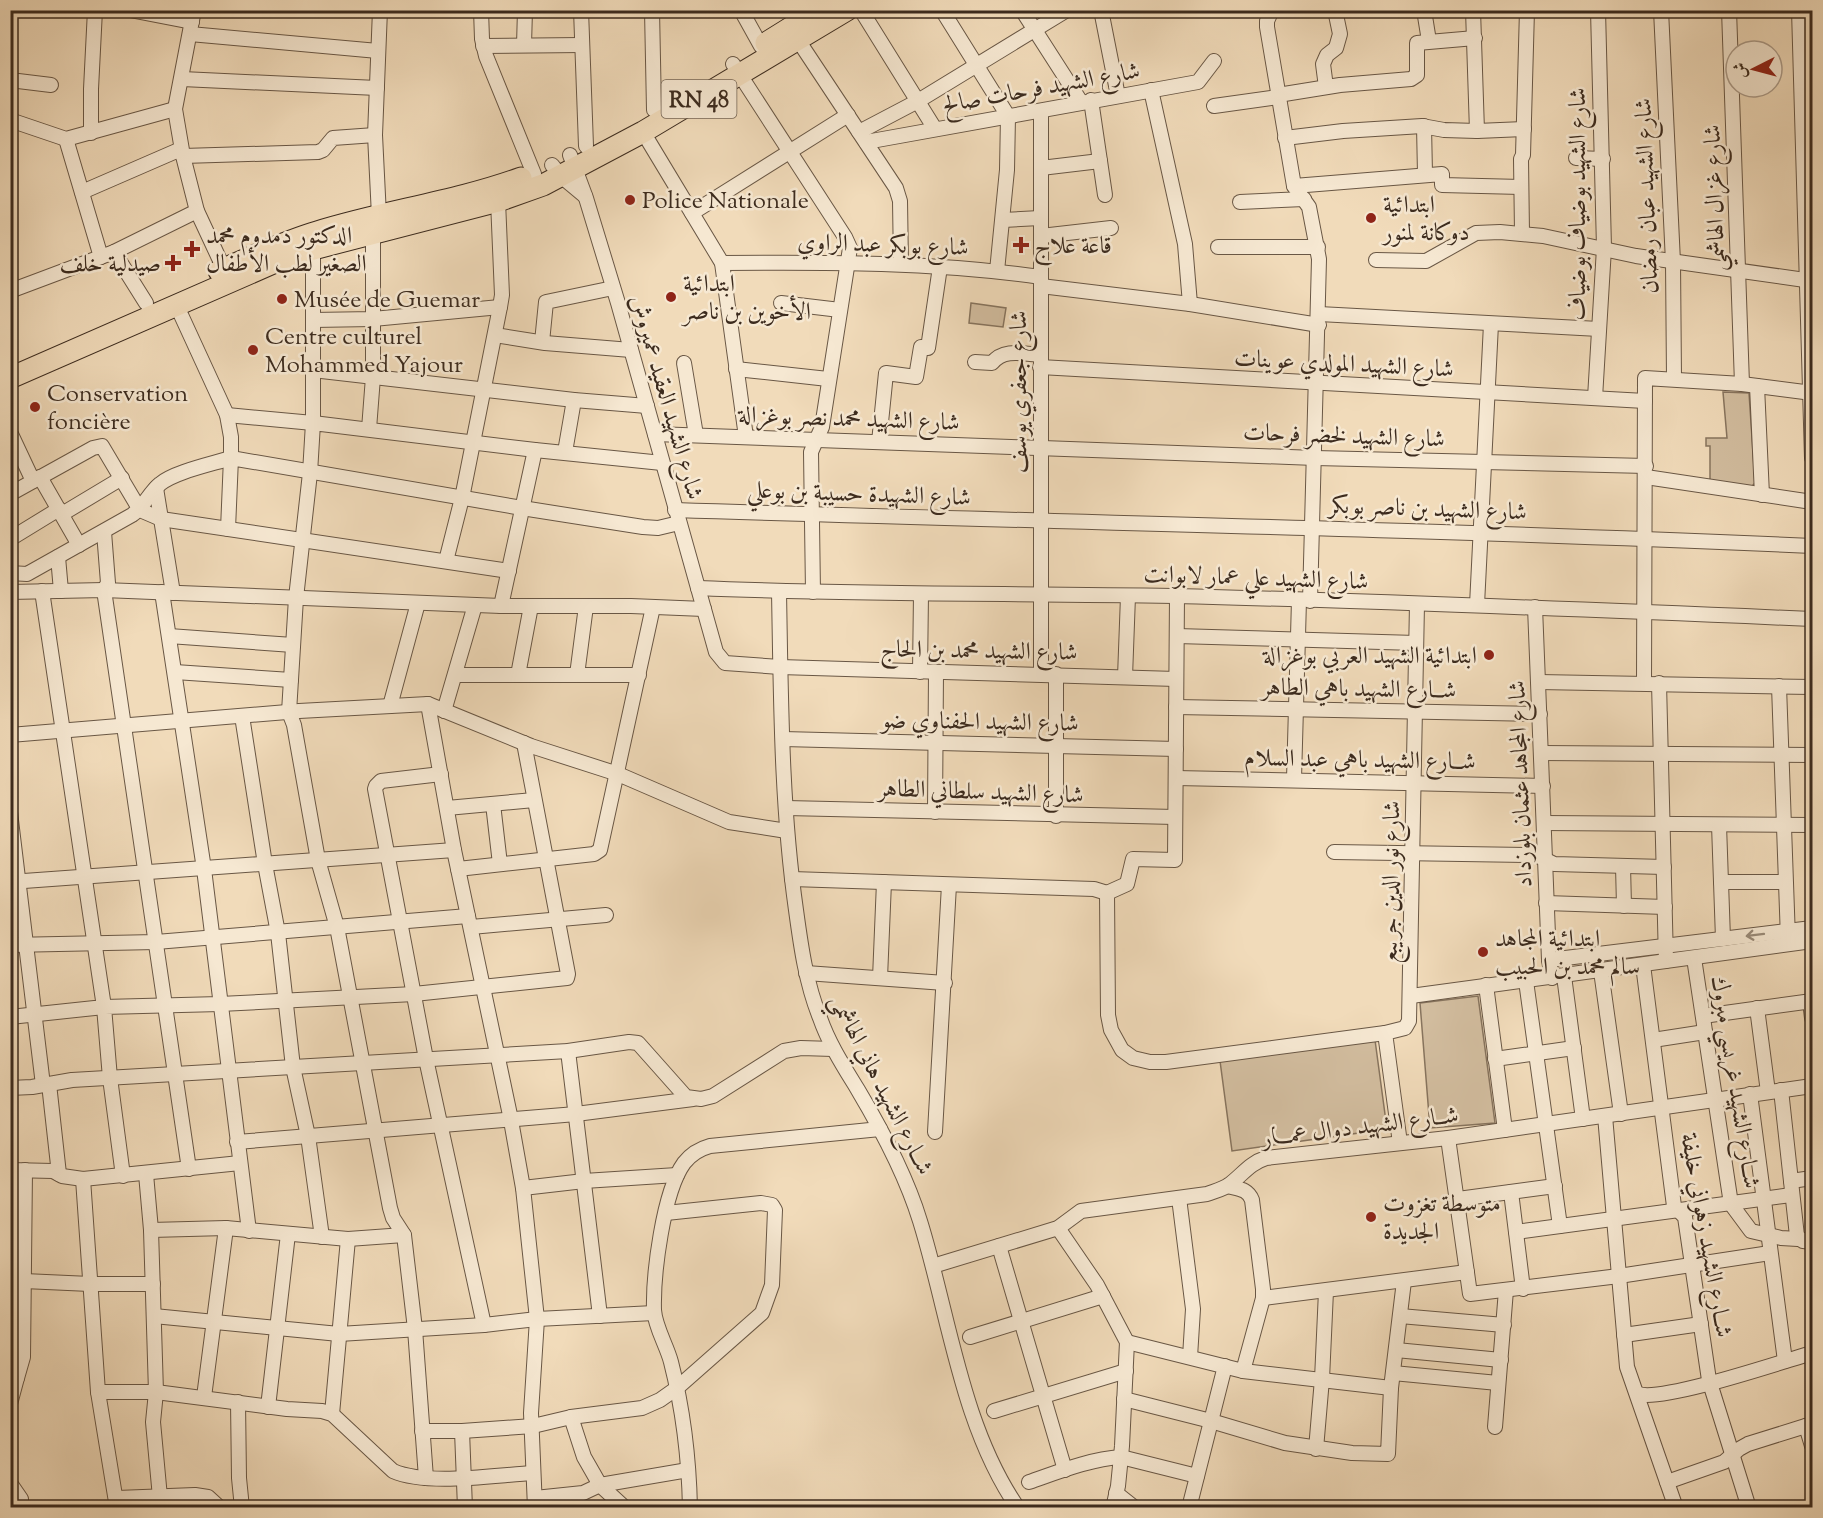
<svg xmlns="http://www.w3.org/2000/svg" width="1823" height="1518" viewBox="0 0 1823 1518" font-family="'Sorts Mill Goudy',Amiri,serif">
	<rect width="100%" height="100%" fill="#f1dbba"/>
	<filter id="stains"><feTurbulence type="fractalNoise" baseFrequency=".00333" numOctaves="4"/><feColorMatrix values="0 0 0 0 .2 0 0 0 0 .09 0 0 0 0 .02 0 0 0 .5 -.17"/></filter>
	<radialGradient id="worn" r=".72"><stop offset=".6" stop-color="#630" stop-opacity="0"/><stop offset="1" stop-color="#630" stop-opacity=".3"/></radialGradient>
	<g fill="#d2bd9f" stroke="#87745e" stroke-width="1.5">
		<path d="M971,303L1006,308L1003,327L969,323Z"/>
		<path d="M1723,392L1749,393L1755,483L1750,488L1710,482V446H1706V438H1727Z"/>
		<path d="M1478,996L1495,1123L1430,1128L1420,1003Z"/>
		<path d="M1375,1040L1387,1129L1232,1151L1220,1061Z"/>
	</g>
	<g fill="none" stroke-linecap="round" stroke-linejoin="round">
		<g stroke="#695745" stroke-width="16">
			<g id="minor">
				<path d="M130,10L192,22"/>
				<path d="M194,10L175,109L183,156L197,211L224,269"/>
				<path d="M481,10L482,39L486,56L534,174"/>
				<path d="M581,10L586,146"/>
				<path d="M652,10L654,110"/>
				<path d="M741,10L761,46"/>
				<path d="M861,10L935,129"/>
				<path d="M942,10L1008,116L1007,170L997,271"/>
				<path d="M1022,10L1081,102"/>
				<path d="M1101,10L1118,96"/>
				<path d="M1272,10L1267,21V27L1294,186L1309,207L1319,259L1310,601"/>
				<path d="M1424,10L1429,41"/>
				<path d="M1473,10L1477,131"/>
				<path d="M1661,10L1673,262L1674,379"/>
				<path d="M1729,10L1742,384"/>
				<path d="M1799,10L1812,458"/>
				<path d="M190,34L378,51"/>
				<path d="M798,40L896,188L900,201L901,264"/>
				<path d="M524,45L525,10"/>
				<path d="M483,46L582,45"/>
				<path d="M733,64L845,237L850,248L822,427L811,452L813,592"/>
				<path d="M182,79L377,88"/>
				<path d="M10,80L51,85"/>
				<path d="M1326,87L1323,64L1327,55L1336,48L1340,34L1335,10"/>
				<path d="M1151,90L1185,244L1190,304"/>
				<path d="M1278,95L1340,85L1411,79L1417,75V43L1475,38"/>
				<path d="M1091,100L1105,195"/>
				<path d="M1214,106L1278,97"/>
				<path d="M10,120L66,139L175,109"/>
				<path d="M1424,126L1425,174"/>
				<path d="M643,132L722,263L746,437"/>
				<path d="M859,132L918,101L1067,10"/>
				<path d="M91,133V89L95,10"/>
				<path d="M1285,138L1343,131L1422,126L1444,130L1477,131L1524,129"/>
				<path d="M66,139L101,257"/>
				<path d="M866,142L1198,82L1214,61"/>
				<path d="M570,155L586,198L618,303L716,652L725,663L780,667L1176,679"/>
				<path d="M183,156L318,152L323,150L333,138L375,135"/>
				<path d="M1576,158L1603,159"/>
				<path d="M552,165L561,176L585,196"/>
				<path d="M1041,168L1100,161"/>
				<path d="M1294,186L1442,174V185L1521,187"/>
				<path d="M82,192L181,149"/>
				<path d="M1240,202L1304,199"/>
				<path d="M692,213L848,115"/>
				<path d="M379,216L375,135L380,10"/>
				<path d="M1003,220L1040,218"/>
				<path d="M1522,233L1521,159L1523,155L1527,10"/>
				<path d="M1041,236L1111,228"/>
				<path d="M1218,247H1318"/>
				<path d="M114,252L146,303"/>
				<path d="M1376,260L1426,261L1476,233L1500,232L1543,236L1636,256L1812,281"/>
				<path d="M722,263C829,262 935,262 1041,277"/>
				<path d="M1041,286L1190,304L1319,325"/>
				<path d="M10,291L114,252L197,211"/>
				<path d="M781,303L840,310"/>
				<path d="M1319,314L1599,329"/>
				<path d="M313,320L373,319L500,307"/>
				<path d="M495,335L545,343L631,350"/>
				<path d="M542,342L546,302L613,288"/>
				<path d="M975,362L992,363C1004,348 1023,354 1041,355"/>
				<path d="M684,363L696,435"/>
				<path d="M1040,367L1645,401"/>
				<path d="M736,369L828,379"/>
				<path d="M313,370L574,400L647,406"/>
				<path d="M1757,386L1762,495"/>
				<path d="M1595,398L1604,248L1598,10"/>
				<path d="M227,415L313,423V249"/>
				<path d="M369,429L373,377V234"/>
				<path d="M10,432L33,481"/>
				<path d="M655,434L1315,458L1646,466"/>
				<path d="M879,442L886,373L916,377L921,347L928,348L940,267"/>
				<path d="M565,452L574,400"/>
				<path d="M40,477L79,545"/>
				<path d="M1646,477L1812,502"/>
				<path d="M156,488L173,593"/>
				<path d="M10,494L93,448L102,446L140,510L161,519L509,571"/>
				<path d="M675,510C1054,522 1433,529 1812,546"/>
				<path d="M62,514L122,478"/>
				<path d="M228,529L231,458L522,508L643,527L658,528L679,523"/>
				<path d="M104,532L108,583L104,590L189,1169"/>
				<path d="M10,539L59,509"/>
				<path d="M58,557L61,591"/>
				<path d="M446,561L462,498L500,307L502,295L498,201"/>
				<path d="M10,573L27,574L132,515C144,507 149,493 160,484C174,472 212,464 231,458V437L227,415L176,304"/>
				<path d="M698,588C856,595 1015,593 1174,596C1387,601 1600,610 1812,619"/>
				<path d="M10,592L104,590L501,606H631L704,609"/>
				<path d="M162,592L204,869L249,1231"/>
				<path d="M779,592C781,698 781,805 796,910C801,947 806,983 820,1018C829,1044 844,1067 858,1090C883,1132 906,1175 920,1221C949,1314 961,1426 1018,1508"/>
				<path d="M1477,605L1491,324"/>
				<path d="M501,606L535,450"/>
				<path d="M1535,607L1549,960L1552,978"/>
				<path d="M169,636L293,645"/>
				<path d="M1177,636L1416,643"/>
				<path d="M175,672L291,680"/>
				<path d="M920,672L921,594"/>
				<path d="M1041,674V111"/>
				<path d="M455,675H639"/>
				<path d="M518,675L531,606"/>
				<path d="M577,675L586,606"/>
				<path d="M1125,677L1128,596"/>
				<path d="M1539,682L1812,687"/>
				<path d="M1644,683L1645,378L1742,384L1812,393"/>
				<path d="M1659,683L1666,961"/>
				<path d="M1779,686L1788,939"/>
				<path d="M428,704L454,850L510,1115L523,1188L537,1319L531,1413L535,1508"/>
				<path d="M390,706L418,603"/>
				<path d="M1176,707L1540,714"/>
				<path d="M444,711L475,605"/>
				<path d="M242,716L265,864L278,933L293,1067L308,1136L322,1237"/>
				<path d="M10,735L299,711L428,704L531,746L618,774L729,822L787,831"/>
				<path d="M783,739L1176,749"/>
				<path d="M1541,753L1812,755"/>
				<path d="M441,774L381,781L376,786L375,789L426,1059L484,1325"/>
				<path d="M1176,778L1543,786"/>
				<path d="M1294,779L1299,600"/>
				<path d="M493,804L500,864"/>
				<path d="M447,808L534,800"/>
				<path d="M786,808L1175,817"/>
				<path d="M10,812L43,1085"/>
				<path d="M935,812L936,672"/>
				<path d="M1056,816V674"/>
				<path d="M1544,823L1812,825"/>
				<path d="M1719,825L1723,939"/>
				<path d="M1334,852L1529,855H1536L1554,864L1664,867"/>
				<path d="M1623,866L1624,906"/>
				<path d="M458,869L594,854L600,850L653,607"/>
				<path d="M792,879L1094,889L1107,893"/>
				<path d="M10,882L454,850"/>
				<path d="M1721,882H1785"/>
				<path d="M1107,893L1108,1015L1111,1030L1122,1050L1133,1058L1150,1062H1166L1385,1033"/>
				<path d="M1107,893L1127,884L1133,859L1175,860L1177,596"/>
				<path d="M1546,903L1665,907"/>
				<path d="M471,927L606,915"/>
				<path d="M10,945L156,942L468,916"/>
				<path d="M1694,958L1731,1204L1751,1231L1781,1238L1798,1239"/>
				<path d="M1549,960L1812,928"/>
				<path d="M1643,965L1674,1206L1685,1217L1709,1380L1749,1508"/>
				<path d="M1601,971L1621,1114"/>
				<path d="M806,973L945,983"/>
				<path d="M1564,976L1583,1119"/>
				<path d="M880,978L884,882"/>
				<path d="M1526,981L1560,1226"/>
				<path d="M1486,985L1505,1130"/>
				<path d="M1411,996L1812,941"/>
				<path d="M1810,1001L1812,1018"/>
				<path d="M1757,1008L1768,1092"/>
				<path d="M1703,1016L1812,1001"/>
				<path d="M10,1017L104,1007L42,591"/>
				<path d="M1653,1040L1705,1032"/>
				<path d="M568,1051L600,1316"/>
				<path d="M1495,1059L1574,1048"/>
				<path d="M49,1084L59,1174"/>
				<path d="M10,1088L32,1087L72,1080L568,1051L629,1042L638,1043L686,1097L701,1099L713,1096L784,1051L801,1048L833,1049"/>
				<path d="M1781,1090L1797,1236L1803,1241L1812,1242"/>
				<path d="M1750,1094L1785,1361"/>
				<path d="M1605,1116L1627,1367L1676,1508"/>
				<path d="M935,1132L949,885"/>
				<path d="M1448,1138L1470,1294L1619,1276L1770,1253"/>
				<path d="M237,1142L576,1114L693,1099"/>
				<path d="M1400,1143L1385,1033L1405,1028L1409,1021L1417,604"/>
				<path d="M10,1170L53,1171L62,1176L83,1179L240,1163"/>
				<path d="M146,1174L151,1230L156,1392L153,1422L161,1508"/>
				<path d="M123,1176L110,1078L104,1007L220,1004L414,994L567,978L568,974L524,743"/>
				<path d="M83,1179L98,1392L117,1508"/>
				<path d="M1791,1181L1812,1178"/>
				<path d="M1228,1186C1239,1189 1248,1189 1252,1200L1263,1289V1298L1243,1371"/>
				<path d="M523,1188L584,1181L677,1175"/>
				<path d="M1511,1192L1523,1289"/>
				<path d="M1179,1198L1193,1309L1190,1357"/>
				<path d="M1458,1199L1555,1186"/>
				<path d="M1058,1228L1097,1285L1127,1342L1122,1446L1118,1486L1113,1508"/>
				<path d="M151,1230L226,1228L348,1239L404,1235"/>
				<path d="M1516,1232L1791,1195"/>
				<path d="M999,1246L1065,1470"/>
				<path d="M933,1266L1058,1228L1081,1211L1207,1194C1215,1191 1224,1189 1230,1184C1243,1174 1250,1163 1266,1158L1448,1138L1812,1086"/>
				<path d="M24,1281L90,1284H153"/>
				<path d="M1263,1298L1467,1272"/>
				<path d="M154,1316L339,1334L484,1325L537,1319L654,1313"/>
				<path d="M1400,1316L1504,1325"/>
				<path d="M1624,1335L1701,1324"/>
				<path d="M970,1337L1103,1296"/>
				<path d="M1127,1342L1243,1371L1391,1388"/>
				<path d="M1396,1350L1501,1360"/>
				<path d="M1393,1373L1498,1383"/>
				<path d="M10,1376L17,1378L10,1404"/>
				<path d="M17,1378L23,1357L25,1170"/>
				<path d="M98,1392H156L287,1409L322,1411L332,1414L393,1471C427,1486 495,1475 533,1473"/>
				<path d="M1638,1394C1663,1402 1781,1362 1812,1353"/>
				<path d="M204,1397L226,1228"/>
				<path d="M1124,1399L1211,1421L1285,1443L1352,1453L1388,1454L1391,1388L1404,1281"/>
				<path d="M238,1402L239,1478L242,1508"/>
				<path d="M268,1407L288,1234"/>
				<path d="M994,1411L1126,1371"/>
				<path d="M332,1414L348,1239"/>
				<path d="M571,1417L584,1457L600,1485L625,1508"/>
				<path d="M1806,1426L1812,1446"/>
				<path d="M1495,1427L1506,1290"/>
				<path d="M422,1431H462L533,1426L571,1417L642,1408L660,1400L677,1388L762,1313L772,1285L775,1210L772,1205L761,1203L666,1213"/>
				<path d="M462,1431L465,1508"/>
				<path d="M1316,1449L1322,1379L1326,1291"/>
				<path d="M426,1478L415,1329L404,1235L393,1218L390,1208L337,927L318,860L294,725L289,712L296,598L310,473L313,423L535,450L662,463"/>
				<path d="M1029,1482C1058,1472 1090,1459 1121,1457L1197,1476"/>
				<path d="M1667,1482L1724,1462L1739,1449L1748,1444L1812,1424"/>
				<path d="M10,1483L21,1499V1508"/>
				<path d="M1116,1493L1135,1508"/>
				<path d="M117,1498L195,1495L208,1497L220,1508"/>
				<path d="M535,1498L583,1493L600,1485L688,1470"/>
				<path d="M690,1508C689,1459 683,1409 671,1362C667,1346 655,1327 654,1310C653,1275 663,1192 684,1163C691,1154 699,1149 710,1146L880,1129"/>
				<path d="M1189,1508L1225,1366"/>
			</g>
		</g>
		<g stroke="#3c2b1e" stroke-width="23">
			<g id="highway">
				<path d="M766,43L819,10"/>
				<path d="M219,271C252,257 283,242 317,232C384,211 455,202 521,178"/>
				<path d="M10,378L280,260L313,249L498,201L543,185L643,132L847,10"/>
			</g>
		</g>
		<use href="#minor" stroke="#f6e8d2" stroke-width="14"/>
		<use href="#highway" stroke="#f1dbba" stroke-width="21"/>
	</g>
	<defs><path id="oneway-shaft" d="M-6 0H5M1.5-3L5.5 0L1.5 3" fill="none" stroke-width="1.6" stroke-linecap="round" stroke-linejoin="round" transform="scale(1.5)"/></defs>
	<use stroke="#998a78" href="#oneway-shaft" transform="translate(1755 935) rotate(173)"/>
	<g fill="#8f2418" stroke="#f6e8d2" stroke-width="2">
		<circle cx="630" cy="200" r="6"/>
		<circle cx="1371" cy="218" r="6"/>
		<path d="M1018 236h6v6h6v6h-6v6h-6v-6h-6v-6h6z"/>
		<path d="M189 240h6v6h6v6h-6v6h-6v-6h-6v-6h6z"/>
		<path d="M170 254h6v6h6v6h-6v6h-6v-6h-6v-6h6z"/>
		<circle cx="671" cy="297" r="6"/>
		<circle cx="282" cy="299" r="6"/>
		<circle cx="253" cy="350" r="6"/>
		<circle cx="35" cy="407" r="6"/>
		<circle cx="1489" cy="655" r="6"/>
		<circle cx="1483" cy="952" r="6"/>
		<circle cx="1371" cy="1217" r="6"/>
	</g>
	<g text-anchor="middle" stroke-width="5" stroke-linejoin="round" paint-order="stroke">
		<rect fill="#f6e8d2" stroke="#746454" stroke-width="1.5" x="661.5" y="80" width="75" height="38" rx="4.5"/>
		<g font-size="22" font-weight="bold" fill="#3c2b1e">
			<text x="699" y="107">RN 48</text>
		</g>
		<g font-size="24" fill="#3c2b1e" stroke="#f6e8d2">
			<text transform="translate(1041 87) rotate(-10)" y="8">شارع الشهيد فرحات صالح</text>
			<text transform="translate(1646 196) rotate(-92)" y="8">شارع الشهيد عبان رمضان</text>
			<text transform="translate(1714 198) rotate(-92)" y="8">شارع غزال الهاشمي</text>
			<text transform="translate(1577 204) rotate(-90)" y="8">شارع الشهيد بوضياف بوضياف</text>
			<text transform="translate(883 244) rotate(2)" y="8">شارع بوبكر عبد الراوي</text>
			<text transform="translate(1344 363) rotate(3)" y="8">شارع الشهيد المولدي عوينات</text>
			<text transform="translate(1018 392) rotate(-90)" y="8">شارع جعفري يوسف</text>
			<text transform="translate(667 397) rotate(74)" y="8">شارع الشهيد العقيد عميروش</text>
			<text transform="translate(849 418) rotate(2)" y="8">شارع الشهيد محمد نصر بوغزالة</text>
			<text transform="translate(1344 435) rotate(2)" y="8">شارع الشهيد لخضر فرحات</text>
			<text transform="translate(859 493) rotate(2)" y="8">شارع الشهيدة حسيبة بن بوعلي</text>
			<text transform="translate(1428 508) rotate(2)" y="8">شارع الشهيد بن ناصر بوبكر</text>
			<text transform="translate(1256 577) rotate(2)" y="8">شارع الشهيد علي عمار لابوانت</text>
			<text transform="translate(979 650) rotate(1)" y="8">شارع الشهيد محمد بن الحاج</text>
			<text transform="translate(1359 688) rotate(1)" y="8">شــارع الشهيد باهي الطاهر</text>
			<text transform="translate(980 721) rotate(1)" y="8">شارع الشهيد الحفناوي ضو</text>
			<text transform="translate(1360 759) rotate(1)" y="8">شــارع الشهيد باهي عبد السلام</text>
			<text transform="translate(1520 784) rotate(-92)" y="8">شارع المجاهد عثمان بلوزداد</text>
			<text transform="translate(981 791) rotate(2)" y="8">شارع الشهيد سلطاني الطاهر</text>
			<text transform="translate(1390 882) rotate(-89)" y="8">شارع نور الدين جريبع</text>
			<text transform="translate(1736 1082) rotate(81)" y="8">شــارع الشهيد غريسي مبروك</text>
			<text transform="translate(882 1084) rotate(63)" y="8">شــارع الشهيد هاني الهاشمي</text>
			<text transform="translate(1360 1126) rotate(-7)" y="8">شــارع الشهيد دوال عمـــار</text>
			<text transform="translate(1707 1235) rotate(80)" y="8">شــارع الشهيد زهواني خليفة</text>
		</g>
		<g font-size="24" fill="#3c2b1e" stroke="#f6e8d2" text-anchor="start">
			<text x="642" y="208">Police Nationale</text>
			<text x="1383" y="212">ابتدائية<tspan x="1383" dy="28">دوكانة لمنور</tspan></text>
			<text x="206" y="243">الدكتور دمدوم محمد<tspan x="206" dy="28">الصغير لطب الأطفال</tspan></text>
			<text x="1034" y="253">قاعة علاج</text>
			<text x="161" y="271" text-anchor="end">صيدلية خلف</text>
			<text x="683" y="291">ابتدائية<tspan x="683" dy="28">الأخوين بن ناصر</tspan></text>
			<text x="294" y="307">Musée de Guemar</text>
			<text x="265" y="344">Centre culturel<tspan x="265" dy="28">Mohammed Yajour</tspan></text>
			<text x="47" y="401">Conservation<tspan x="47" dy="28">foncière</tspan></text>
			<text x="1477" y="663" text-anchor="end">ابتدائية الشهيد العربي بوغزالة</text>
			<text x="1495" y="946">ابتدائية المجاهد<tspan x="1495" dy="28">سالم محمد بن الحبيب</tspan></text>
			<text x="1383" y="1211">متوسطة تغزوت<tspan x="1383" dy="28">الجديدة</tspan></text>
		</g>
	</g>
	<rect width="1823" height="1518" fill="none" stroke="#f1dbba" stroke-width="36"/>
	<rect x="12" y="12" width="1799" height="1494" fill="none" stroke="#3c2b1e" stroke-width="3"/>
	<rect x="18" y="18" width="1787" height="1482" fill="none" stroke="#3c2b1e" stroke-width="1.5"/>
	<g transform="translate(1754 69) rotate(264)"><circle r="28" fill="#f6e8d2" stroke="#ac9c8a" stroke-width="1.5"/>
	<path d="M0-4.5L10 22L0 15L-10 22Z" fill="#8f2418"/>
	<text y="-9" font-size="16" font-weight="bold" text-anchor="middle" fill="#3c2b1e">ش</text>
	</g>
	<rect width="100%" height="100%" filter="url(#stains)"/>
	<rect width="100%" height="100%" fill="url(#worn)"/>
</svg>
